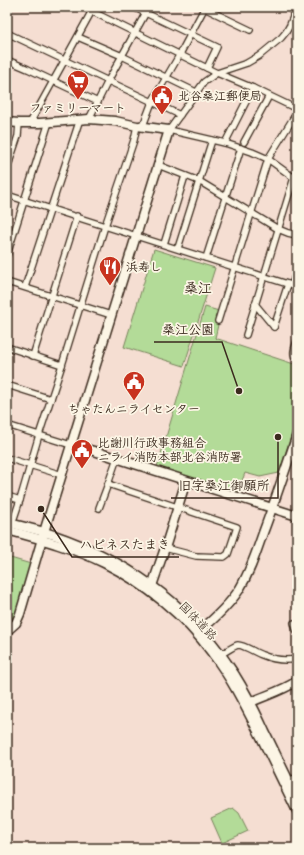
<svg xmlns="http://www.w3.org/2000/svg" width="304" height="855" viewBox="0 0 304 855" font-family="Mali,'Klee One',sans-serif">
	<rect width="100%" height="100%" fill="#f5ded2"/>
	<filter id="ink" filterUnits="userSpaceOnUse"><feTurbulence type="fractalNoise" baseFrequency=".025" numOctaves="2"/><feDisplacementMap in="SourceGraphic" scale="8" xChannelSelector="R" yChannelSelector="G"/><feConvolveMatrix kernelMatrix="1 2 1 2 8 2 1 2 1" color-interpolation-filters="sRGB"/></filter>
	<g filter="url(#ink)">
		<g fill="#b3db98" stroke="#77825b">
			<path d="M154,249L215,268L184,366L124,347Z"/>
			<path d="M205,307L219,311L216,322L218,325L215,338L297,365V417L279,473L260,477L245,473L237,494L157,467Z"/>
			<path d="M7,557L31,564L15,614L11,620L7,624Z"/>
			<path d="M233,808L239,813L248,831L222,843L211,818Z"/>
		</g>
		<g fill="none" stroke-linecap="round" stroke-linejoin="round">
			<g stroke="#3b2a1e" stroke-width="8">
				<g id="street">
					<path d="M83,7L217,73L253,88L297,109"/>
					<path d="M133,7L217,47L207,68"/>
					<path d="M202,7L250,30"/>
					<path d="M293,7V17L290,25L286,32L281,38L259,56L247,63L217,73L204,82L169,130L225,143L252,152L268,159L297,180"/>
					<path d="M7,33L180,115"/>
					<path d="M78,37L122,56L196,92"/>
					<path d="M7,60L28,69L98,102"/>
					<path d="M89,119L108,81L149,7"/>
					<path d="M30,123L94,7"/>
					<path d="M244,142L269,96"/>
					<path d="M225,143L253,88"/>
					<path d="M158,165L199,181L278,229L288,233L297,235"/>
					<path d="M7,169L18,136L19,123"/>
					<path d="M7,195L297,287"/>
					<path d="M164,244L185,176"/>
					<path d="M178,248L212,140"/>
					<path d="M7,255L49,122"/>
					<path d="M206,258L241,148"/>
					<path d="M7,282L111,315"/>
					<path d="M292,285L297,270"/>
					<path d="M25,287L80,119"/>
					<path d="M255,304L274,327"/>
					<path d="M218,321L268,159L297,112"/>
					<path d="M274,327L288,284"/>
					<path d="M246,335L293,181L297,173"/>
					<path d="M297,341C295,347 291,355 297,360"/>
					<path d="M7,347L62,365"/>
					<path d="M33,356L77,216"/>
					<path d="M7,385L51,399"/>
					<path d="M7,425L71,445"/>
					<path d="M7,458L62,475"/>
					<path d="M117,458L108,484L237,527L228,554L224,557L196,556L165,548"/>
					<path d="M7,496L20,500"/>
					<path d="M99,508L108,484"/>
					<path d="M12,524L20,500L39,435L62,365L105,226L134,140L137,126L144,123L152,102L180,54L205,7"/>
					<path d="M294,623L297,632"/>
					<path d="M221,654C226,652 233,646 238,645C244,645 256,653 262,655C274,660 285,661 297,659"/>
					<path d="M289,781L297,777"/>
				</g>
			</g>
			<g stroke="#3b2a1e" stroke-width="11">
				<g id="secondary">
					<path d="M7,122L19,123H40L89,119L115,121L137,126L169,130L44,532L20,614L16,623L7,631"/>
					<path d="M71,445L94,451L297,516"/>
					<path d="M152,586L165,548L186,481"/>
					<path d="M201,630C215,618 229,605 239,590C250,572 256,553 263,533C275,501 286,468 297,435"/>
					<path d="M245,705C262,696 281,692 297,681"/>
				</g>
			</g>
			<g stroke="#3b2a1e" stroke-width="11">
				<g id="primary">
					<path d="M7,522C23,527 39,530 54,535C122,558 186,602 227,663C242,684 254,708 265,732C276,754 286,776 297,797"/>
					<path d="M7,530C40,539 74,548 104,563C146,584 185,616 212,653C232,679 246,708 261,737C273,762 285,786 297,811"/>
				</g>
			</g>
			<use href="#street" stroke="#fcf5e5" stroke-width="5.5"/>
			<use href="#secondary" stroke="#fcf5e5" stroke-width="8"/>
			<use href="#primary" stroke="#fcf5e5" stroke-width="8"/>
		</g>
	</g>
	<defs>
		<g id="supermarket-pin" transform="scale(1.15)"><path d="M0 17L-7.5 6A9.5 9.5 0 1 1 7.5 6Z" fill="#c8321e" stroke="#fcf5e5"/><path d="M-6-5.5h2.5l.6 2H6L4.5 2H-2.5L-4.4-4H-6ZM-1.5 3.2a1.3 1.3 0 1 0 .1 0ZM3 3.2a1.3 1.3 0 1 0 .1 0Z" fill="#fff"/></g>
		<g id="civic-pin" transform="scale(1.15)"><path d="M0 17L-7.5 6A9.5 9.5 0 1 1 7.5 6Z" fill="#c8321e" stroke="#fcf5e5"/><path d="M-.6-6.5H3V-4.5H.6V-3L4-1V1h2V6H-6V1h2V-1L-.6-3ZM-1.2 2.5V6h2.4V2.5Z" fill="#fff"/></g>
		<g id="restaurant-pin" transform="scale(1.15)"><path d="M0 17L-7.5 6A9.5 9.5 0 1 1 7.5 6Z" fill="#c8321e" stroke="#fcf5e5"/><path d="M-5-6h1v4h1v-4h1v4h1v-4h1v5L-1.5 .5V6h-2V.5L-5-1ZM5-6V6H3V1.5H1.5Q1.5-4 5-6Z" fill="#fff"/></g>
	</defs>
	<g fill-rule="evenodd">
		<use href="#supermarket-pin" x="78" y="81"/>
		<use href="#civic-pin" x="162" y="96"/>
		<use href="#restaurant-pin" x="110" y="267"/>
		<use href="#civic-pin" x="134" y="382"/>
		<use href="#civic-pin" x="82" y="450"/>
	</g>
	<g text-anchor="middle" stroke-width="3.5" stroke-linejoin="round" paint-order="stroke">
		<g font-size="12" font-weight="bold" fill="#3b2a1e" stroke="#fcf5e5" text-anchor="start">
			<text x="178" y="100">北谷桑江郵便局</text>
			<text x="78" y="112" text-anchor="middle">ファミリーマート</text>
			<text x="126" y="271">浜寿し</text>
			<text x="134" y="413" text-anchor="middle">ちゃたんニライセンター</text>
			<text x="98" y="447">比謝川行政事務組合<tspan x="98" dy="14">ニライ消防本部北谷消防署</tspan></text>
		</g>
		<g font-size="12" fill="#3b2a1e" stroke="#fcf5e5">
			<text transform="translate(198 621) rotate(46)" y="4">国体道路</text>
		</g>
		<g font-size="14" font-weight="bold" fill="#3b2a1e" stroke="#fcf5e5">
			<text x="198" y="293">桑江</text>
		</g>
	</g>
	<path fill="none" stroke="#3b2a1e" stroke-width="1.5" d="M239 391L222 342H154M278 437L278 498H171M41 509L72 557H179"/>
	<g fill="#3b2a1e" stroke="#fcf5e5" stroke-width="1.5">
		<circle cx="239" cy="391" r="4"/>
		<circle cx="278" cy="437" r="4"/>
		<circle cx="41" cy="509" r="4"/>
	</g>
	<g font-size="13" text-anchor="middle" font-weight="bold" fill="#3b2a1e" stroke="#fcf5e5" stroke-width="3.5" stroke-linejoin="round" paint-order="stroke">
		<text x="188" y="334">桑江公園</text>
		<text x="224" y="490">旧字桑江御願所</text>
		<text x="125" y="549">ハピネスたまき</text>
	</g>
	<rect width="304" height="855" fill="none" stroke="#fcf5e5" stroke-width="24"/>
	<rect x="12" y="12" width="280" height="831" fill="none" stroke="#3b2a1e" stroke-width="1.5" filter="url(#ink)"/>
</svg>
